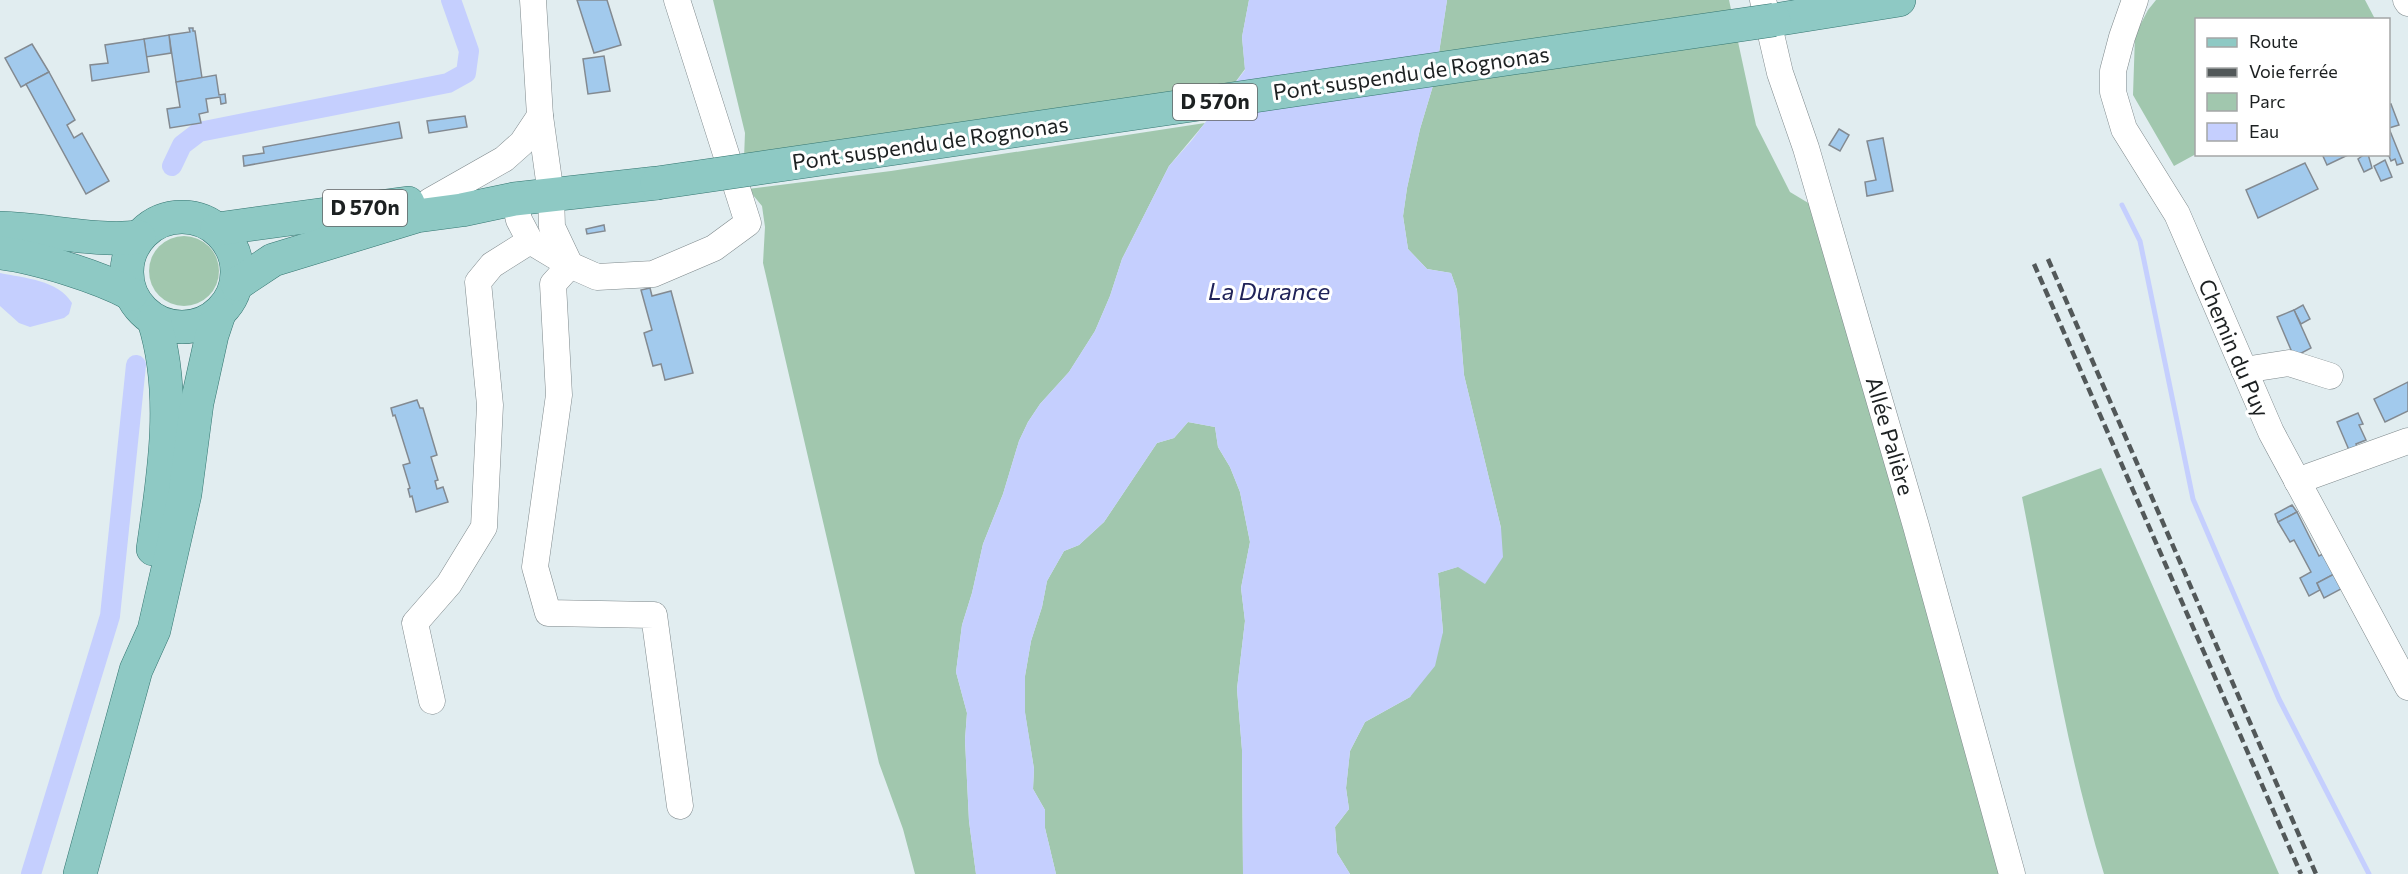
<svg xmlns="http://www.w3.org/2000/svg" width="2408" height="874" viewBox="0 0 2408 874" font-family="Commissioner,sans-serif">
	<rect width="100%" height="100%" fill="#e1edf0"/>
	<g fill="#a1c7ae">
		<path d="M713,0H1249L1242,37L1245,69L1234,84L744,158L745,133Z"/>
		<path d="M1447,0H1729L1756,125L1790,192L1815,207L2003,874H1350L1337,853L1335,827L1349,809L1346,788L1350,751L1365,722L1410,697L1443,632L1438,573L1457,567L1501,528L1464,375L1457,290L1451,273L1427,269L1408,249L1403,216L1407,188L1420,129L1435,79Z"/>
		<path d="M2156,0H2365L2375,19L2196,20V154L2174,166L2133,95L2135,35L2148,10Z"/>
		<path d="M1205,123L1169,166L1122,259L1110,296L1095,331L1069,372L1040,404L1028,422L1019,441L1003,494L983,544L972,593L962,625L956,672L967,713L965,740L969,821L976,874H915L903,829L879,763L763,263L765,227L762,206L748,189L891,171Z"/>
		<circle cx="184" cy="271" r="35"/>
		<path d="M1188,422L1215,427L1218,447L1230,467L1240,492L1250,542L1241,588L1245,621L1237,689L1242,750L1243,874H1056L1045,828V810L1033,789L1034,769L1025,713V676L1031,641L1042,607L1047,581L1064,551L1079,545L1104,522L1157,443L1174,438Z"/>
		<path d="M2101,468L2279,874H2104C2066,752 2047,623 2022,497Z"/>
	</g>
	<g fill="#c5cffe">
		<path d="M1249,0H1447L1435,79L1420,129L1407,188L1403,216L1408,249L1427,269L1451,273L1457,290L1464,375L1501,528L1503,557L1485,584L1458,567L1438,573L1443,632L1435,666L1410,697L1365,722L1350,751L1346,788L1349,809L1335,827L1337,853L1350,874H1243L1242,750L1237,689L1245,621L1241,588L1250,542L1240,492L1230,467L1218,447L1215,427L1188,422L1174,438L1157,443L1104,522L1079,545L1064,551L1047,581L1042,607L1031,641L1025,676V712L1034,769L1033,789L1045,810V828L1056,874H976L969,821L965,740L967,713L956,672L962,625L972,593L983,544L1003,494L1019,441L1028,422L1040,404L1069,372L1095,331L1110,296L1122,259L1169,166L1192,140L1245,70L1242,37Z"/>
		<path d="M0,273C24,278 58,280 72,303L69,314L64,318L30,327L19,323L0,306Z"/>
	</g>
	<g fill="none" stroke-linecap="round" stroke-linejoin="round">
		<path stroke="#c5cffe" stroke-width="5" d="M2122,205L2140,241L2193,499L2279,699L2369,874"/>
		<g stroke="#c5cffe" stroke-width="20">
			<path d="M172,166L182,145L199,132L448,83L466,73L469,51L451,0"/>
			<path d="M31,874L110,616L136,365"/>
		</g>
	</g>
	<g fill="#a2caed" stroke="#838a91" stroke-width="1.5">
		<path d="M577,0H607L621,45L594,53Z"/>
		<path d="M189,28H193V31H195L202,78L176,82L169,35L190,32Z"/>
		<path d="M169,35L171,53L146,57L144,39Z"/>
		<path d="M144,39L149,72L92,81L90,65L108,63L105,45Z"/>
		<path d="M32,44L49,72L21,87L5,58Z"/>
		<path d="M604,56L610,91L588,94L583,59Z"/>
		<path d="M49,72L75,120L67,125L74,138L82,133L109,181L86,194L26,84Z"/>
		<path d="M216,75L219,95L225,94L226,103L221,104L220,97L206,99L208,112L199,114L201,123L170,128L167,109L180,107L176,82Z"/>
		<path d="M2391,104L2399,125L2389,128L2388,105Z"/>
		<path d="M465,116L467,127L429,133L427,121Z"/>
		<path d="M399,122L402,138L244,166L243,156L264,153L263,147Z"/>
		<path d="M2388,126L2403,163L2397,165L2395,159L2391,161L2389,156L2386,155L2388,154Z"/>
		<path d="M1839,129L1849,135L1840,151L1829,145Z"/>
		<path d="M1883,138L1893,191L1867,196L1865,182L1876,180L1867,141Z"/>
		<path d="M2322,154H2350L2327,165Z"/>
		<path d="M2365,154H2368L2372,168L2364,172L2358,159Z"/>
		<path d="M2385,160L2392,177L2381,181L2374,166Z"/>
		<path d="M2305,163L2318,189L2258,218L2246,190Z"/>
		<path d="M604,225L605,231L587,234L586,229Z"/>
		<path d="M650,288L652,296L671,291L693,373L665,380L661,364L653,366L644,333L652,330L641,290Z"/>
		<path d="M2303,305L2310,319L2301,324L2294,310Z"/>
		<path d="M2294,310L2311,348L2294,357L2277,317Z"/>
		<path d="M2408,382V411L2385,422L2374,399Z"/>
		<path d="M417,400L420,408H423L437,455L431,457L438,480L435,481L437,489L443,487L448,502L416,512L412,496L410,497L408,489L410,488L403,465L410,463L395,415L393,416L391,408Z"/>
		<path d="M2358,413L2363,424L2359,425L2366,440L2356,444L2360,453L2352,457L2337,422Z"/>
		<path d="M2292,505L2297,512L2278,522L2275,514Z"/>
		<path d="M2297,512L2319,556L2325,553L2336,573L2317,583L2320,590L2309,596L2300,578L2311,572L2294,540L2290,542L2278,522Z"/>
		<path d="M2336,573L2341,589L2324,598L2317,583Z"/>
	</g>
	<g fill="none" stroke-linecap="round" stroke-linejoin="round">
		<g stroke="#7e888b" stroke-width="27">
			<g id="minor">
				<path d="M533,0L540,116L551,195L552,227L570,265"/>
				<path d="M1763,0L1780,73L1806,148L1916,526L2012,874"/>
				<path d="M2135,0L2122,37L2113,71V92L2124,129L2177,214L2271,432L2408,687"/>
				<path d="M2406,0L2408,3"/>
				<path d="M514,199L519,220L530,241L570,265L597,277L653,274L714,248L748,223L677,0"/>
				<path d="M430,201L504,159L522,143L540,116"/>
				<path d="M570,265L553,284L559,395L535,567L548,613L654,615L680,806"/>
				<path d="M2244,370L2289,363L2330,376"/>
				<path d="M2297,481L2408,441"/>
				<path d="M432,701L415,623L449,584L484,527L490,405L478,282L492,265L530,241"/>
			</g>
		</g>
		<g stroke="#357671" stroke-width="34">
			<g id="major">
				<path d="M1774,20L1899,0"/>
				<circle cx="182" cy="272" r="55"/>
				<path d="M0,228C46,229 93,242 139,237"/>
				<path d="M217,229L408,203"/>
				<path d="M0,253C36,257 99,277 131,294"/>
				<path d="M237,284L273,260L417,216L462,210L514,199L657,183"/>
				<path d="M153,549C164,475 177,393 154,321"/>
				<path d="M80,874L136,670L154,630L185,494L197,403L212,335L219,314"/>
			</g>
		</g>
		<use href="#minor" stroke="#fff" stroke-width="26"/>
		<use href="#major" stroke="#8ec9c4" stroke-width="33"/>
		<g stroke="#525859" stroke-width="4.5" stroke-dasharray="9 4.5" stroke-linecap="butt">
			<path d="M2048,259L2316,874"/>
			<path d="M2034,264L2301,874"/>
		</g>
		<g stroke="#357671" stroke-width="34" stroke-linecap="butt">
			<path id="major-bridge" d="M657,183L1774,20"/>
		</g>
		<use href="#major-bridge" stroke="#8ec9c4" stroke-width="33"/>
	</g>
	<g text-anchor="middle" stroke-width="6" stroke-linejoin="round" paint-order="stroke">
		<g fill="#fff" stroke="#606364" stroke-width="1.5">
			<rect x="1173" y="84" width="84" height="36" rx="4.5"/>
			<rect x="323" y="190" width="84" height="36" rx="4.5"/>
		</g>
		<g font-size="21" font-weight="bold" fill="#1c2021">
			<text x="1215" y="109">D 570n</text>
			<text x="365" y="215">D 570n</text>
		</g>
		<g font-size="22" fill="#1c2021" stroke="#fff">
			<text transform="translate(1411 73) rotate(-8)" y="8">Pont suspendu de Rognonas</text>
			<text transform="translate(930 143) rotate(-8)" y="8">Pont suspendu de Rognonas</text>
			<text transform="translate(2234 348) rotate(67)" y="8">Chemin du Puy</text>
			<text transform="translate(1890 436) rotate(74)" y="8">Allée Palière</text>
		</g>
		<g font-size="24" font-style="italic" fill="#202359" stroke="#fff">
			<text x="1269" y="300">La Durance</text>
		</g>
	</g>
	<rect x="2195" y="18" width="195" height="138" fill="#ffffff" stroke="#a4a6a6" stroke-width="1.5"/>
	<rect x="2207" y="38" width="30" height="9" fill="#8ec9c4" stroke="#a4a6a6" stroke-width="1.5"/>
	<text x="2249" y="48" font-size="18" fill="#1c2021">Route</text>
	<rect x="2207" y="68" width="30" height="9" fill="#525859" stroke="#a4a6a6" stroke-width="1.5"/>
	<text x="2249" y="78" font-size="18" fill="#1c2021">Voie ferrée</text>
	<rect x="2207" y="93" width="30" height="18" fill="#a1c7ae" stroke="#a4a6a6" stroke-width="1.5"/>
	<text x="2249" y="108" font-size="18" fill="#1c2021">Parc</text>
	<rect x="2207" y="123" width="30" height="18" fill="#c5cffe" stroke="#a4a6a6" stroke-width="1.5"/>
	<text x="2249" y="138" font-size="18" fill="#1c2021">Eau</text>
</svg>
